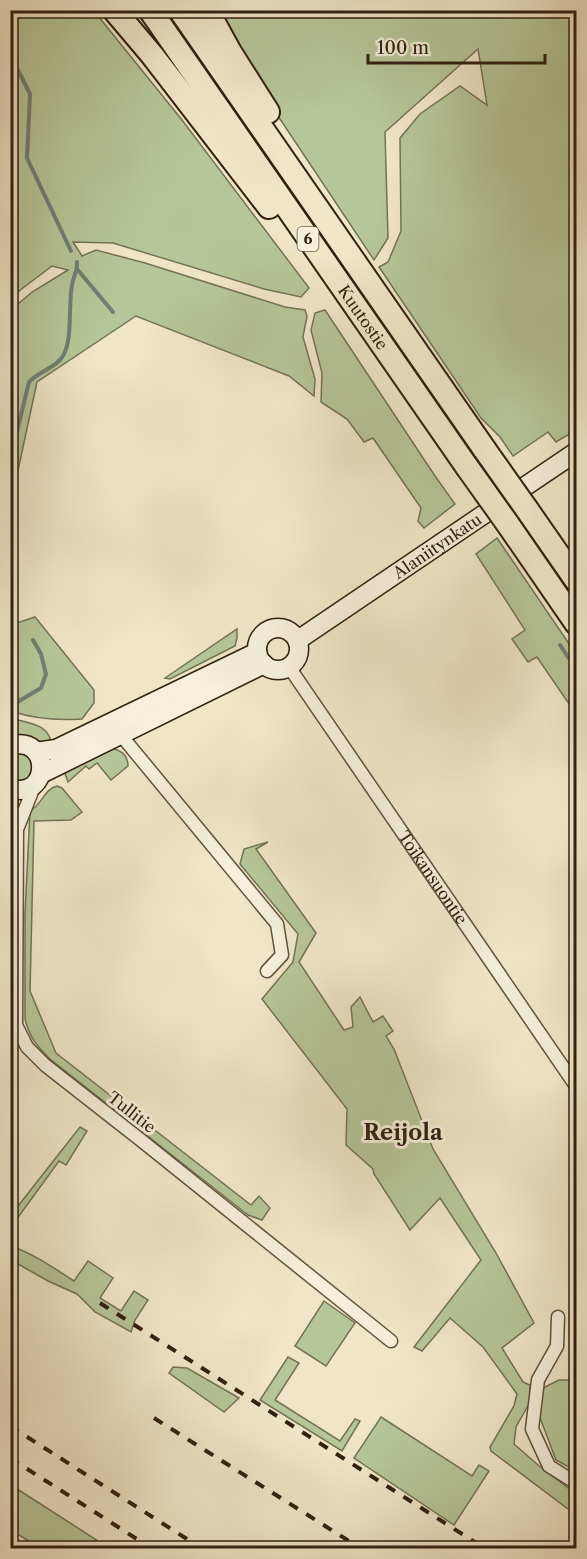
<svg xmlns="http://www.w3.org/2000/svg" width="587" height="1559" viewBox="0 0 587 1559" font-family="'Libre Caslon Text',serif">
	<rect width="100%" height="100%" fill="#efe6c7"/>
	<filter id="stains"><feTurbulence type="fractalNoise" baseFrequency=".00333" numOctaves="4"/><feColorMatrix values="0 0 0 0 .2 0 0 0 0 .09 0 0 0 0 .02 0 0 0 .5 -.17"/></filter>
	<radialGradient id="worn" r=".72"><stop offset=".6" stop-color="#630" stop-opacity="0"/><stop offset="1" stop-color="#630" stop-opacity=".3"/></radialGradient>
	<g fill="#b6c698" stroke="#737354" stroke-width="1.5">
		<path d="M10,11H94L182,120L309,288L301,297L264,289L113,243L73,242L82,256L96,250L145,263L285,307L305,310L307,316L303,337L315,379L314,396L289,376L136,316L37,382L11,503V310L32,292L68,270L52,266L11,297Z"/>
		<path d="M215,11H576V430L556,442L548,432L513,456L500,437L481,418L379,267L388,262L401,231L400,138L420,114L460,86L487,105L478,49L385,132L388,238L374,260L258,86Z"/>
		<path d="M325,310L435,476L455,504L424,528L418,521L421,508L373,438L364,442L347,419L321,402L322,373L311,330L315,313Z"/>
		<path d="M497,538L576,654V714L537,657L528,662L512,639L525,630L476,554Z"/>
		<path d="M35,617L94,690V703L82,719C56,721 35,719 11,711V625Z"/>
		<path d="M237,629V638L235,646L170,679L165,678Z"/>
		<path d="M11,718C30,724 49,723 52,746C37,744 26,736 11,736Z"/>
		<path d="M108,748C119,749 128,754 128,766L111,780L97,763L89,769L86,766L68,782L64,771Z"/>
		<path d="M20,753L30,758L33,768L28,778L18,781L11,778L10,756Z"/>
		<path d="M57,786L62,788L82,812L71,820L34,821L30,991L56,1053L251,1205L259,1196L270,1208L262,1220L248,1215L50,1059C36,1045 30,1038 25,1019V914L30,811C42,805 44,789 57,786Z"/>
		<path d="M268,842L256,849L316,933L299,962L344,1030L353,1027L351,1007L360,997L373,1022L383,1016L393,1031L386,1036L394,1049L433,1149L496,1253L534,1323L502,1348L523,1382L530,1385V1402L516,1427L514,1444L538,1465L576,1494V1515L491,1451L490,1447L514,1406L517,1394L483,1347L450,1318L422,1351L414,1347L481,1260L440,1198L410,1230L374,1174L373,1169L346,1145L347,1109L262,999L293,962L298,934L240,864L244,849Z"/>
		<path d="M80,1127L87,1131L66,1165L59,1161L11,1227V1215Z"/>
		<path d="M11,1246C34,1254 54,1268 74,1281L88,1261L113,1278L100,1298L121,1311L134,1291L148,1300L135,1320L131,1332L95,1312L77,1294L48,1281L11,1260Z"/>
		<path d="M324,1301L355,1323L326,1366L295,1346Z"/>
		<path d="M288,1357L299,1363L275,1400L340,1441L355,1419L360,1421L342,1451L260,1400Z"/>
		<path d="M173,1367L187,1368L239,1398L224,1412L169,1373Z"/>
		<path d="M559,1380H570L576,1388V1471L556,1460L539,1415L543,1388Z"/>
		<path d="M381,1417L472,1476L479,1465L489,1471L454,1525L354,1458Z"/>
		<path d="M11,1485L109,1548H40L11,1530Z"/>
	</g>
	<g fill="none" stroke-linecap="round" stroke-linejoin="round">
		<g stroke="#707f74" stroke-width="4">
			<path d="M10,54L30,94L27,158L71,251"/>
			<path d="M77,269L113,312"/>
			<path d="M16,452L14,444L29,382C39,371 56,368 63,356C73,339 68,306 72,285C73,277 78,271 77,262"/>
			<path d="M560,645L576,669"/>
			<path d="M14,704L41,688L46,674L41,654L33,640"/>
		</g>
		<g stroke="#60523e" stroke-width="15">
			<g id="street">
				<path id="s1" d="M289,667L576,1086"/>
				<path d="M120,734L277,924L282,955L267,971"/>
				<path d="M10,798L17,828L16,1025L27,1047L45,1065L142,1141L391,1341"/>
				<path d="M18,827L35,784"/>
				<path d="M558,1317L557,1346L538,1380L532,1429L549,1466L576,1483"/>
			</g>
		</g>
		<g stroke="#302010" stroke-width="21">
			<g id="secondary">
				<circle cx="278" cy="649" r="21"/>
				<path id="s2" d="M298,640L576,452"/>
				<path d="M10,746C52,733 51,802 10,788"/>
				<path d="M36,752L56,749L257,652"/>
				<path d="M41,774L264,664"/>
			</g>
		</g>
		<g stroke="#302010" stroke-width="26">
			<g id="highway">
				<path d="M114,10L152,55L269,207"/>
				<path id="s3" d="M150,10L467,467"/>
				<path d="M180,10L485,450"/>
				<path d="M207,10L230,52L268,112"/>
				<path d="M526,508L576,580"/>
				<path d="M507,523L576,623"/>
			</g>
		</g>
		<use href="#street" stroke="#f5efdb" stroke-width="12"/>
		<use href="#secondary" stroke="#f5efdb" stroke-width="18"/>
		<use href="#highway" stroke="#efe6c7" stroke-width="22"/>
		<g stroke="#302010" stroke-width="4" stroke-dasharray="10 10" stroke-linecap="butt">
			<path d="M100,1303L484,1548"/>
			<path d="M154,1418L360,1548"/>
			<path d="M10,1426L201,1548"/>
			<path d="M10,1458L151,1548"/>
		</g>
		<g stroke="#302010" stroke-width="26" stroke-linecap="butt">
			<g id="highway-bridge">
				<path d="M485,450L526,508"/>
				<path d="M467,467L507,523"/>
			</g>
		</g>
		<use href="#highway-bridge" stroke="#efe6c7" stroke-width="22"/>
	</g>
	<g text-anchor="middle" stroke-width="6" stroke-linejoin="round" paint-order="stroke">
		<rect fill="#f5efdb" stroke="#6b5e4d" stroke-width="1.5" x="297.5" y="227" width="21" height="24" rx="4.5"/>
		<g font-size="15" font-weight="bold" fill="#302010">
			<text x="308" y="244">6</text>
		</g>
		<g font-size="16" fill="#302010" stroke="#f5efdb">
			<text dy="6" stroke="none"><textPath href="#s3" startOffset="374">Kuutostie</textPath></text>
			<text dy="6" stroke="none"><textPath href="#s2" startOffset="168">Alaniitynkatu</textPath></text>
			<text dy="6" stroke="none"><textPath href="#s1" startOffset="255">Toikansuontie</textPath></text>
			<text transform="translate(132 1112) rotate(38)" y="6">Tullitie</text>
		</g>
		<g font-size="22" font-weight="bold" fill="#302010" stroke="#f5efdb">
			<text x="403" y="1140">Reijola</text>
		</g>
	</g>
	<rect width="587" height="1559" fill="none" stroke="#efe6c7" stroke-width="36"/>
	<rect x="12" y="12" width="563" height="1535" fill="none" stroke="#302010" stroke-width="3"/>
	<rect x="18" y="18" width="551" height="1523" fill="none" stroke="#302010" stroke-width="1.5"/>
	<path d="M368 54v9h177v-9" fill="none" stroke="#302010" stroke-width="3"/>
	<text x="377" y="54" font-size="18" fill="#302010" stroke="#f5efdb" stroke-width="4.5" paint-order="stroke">100 m</text>
	<rect width="100%" height="100%" filter="url(#stains)"/>
	<rect width="100%" height="100%" fill="url(#worn)"/>
</svg>
